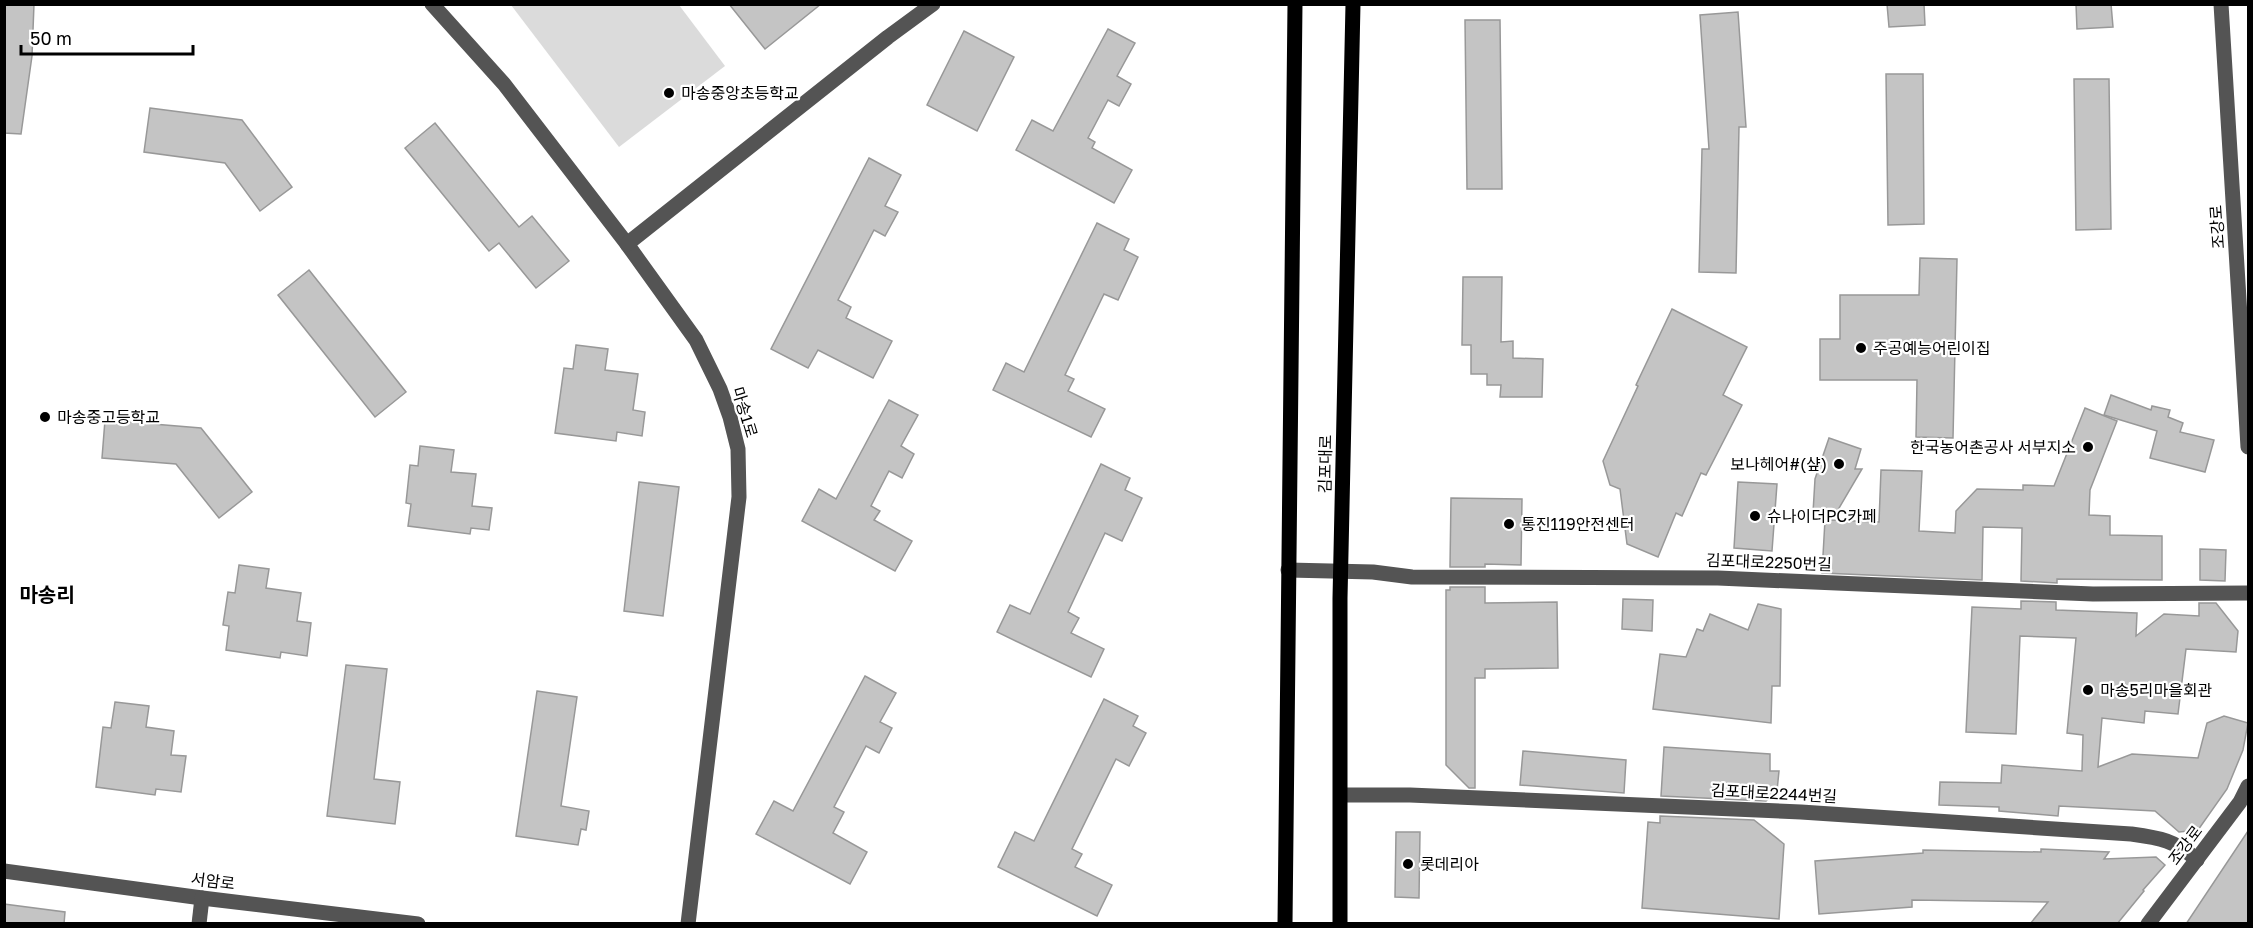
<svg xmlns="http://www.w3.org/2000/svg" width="2253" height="928" viewBox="0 0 2253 928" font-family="'Golos Text','Noto Sans KR',sans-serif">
	<rect width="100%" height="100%" fill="#fff"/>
	<path fill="#dbdbdb" d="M511,5H679L725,66L619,147Z"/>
	<g fill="#c4c4c4" stroke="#989898" stroke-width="1.5">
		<path d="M4,4H34L32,56L21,134L4,133Z"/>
		<path d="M729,4H821L765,49Z"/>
		<path d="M1887,4H1924L1925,25L1889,27Z"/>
		<path d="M2076,4H2111L2113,27L2077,29Z"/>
		<path d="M1738,12L1746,127H1739L1736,273L1699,272L1702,149H1709L1700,15Z"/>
		<path d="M1465,20H1500L1502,189H1467Z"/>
		<path d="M1108,29L1135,43L1117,76L1131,84L1119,106L1108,100L1088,138L1095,142L1092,148L1132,170L1114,203L1016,150L1032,120L1053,131Z"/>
		<path d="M964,31L1014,57L977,131L927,105Z"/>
		<path d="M1886,74H1923L1924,224L1888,225Z"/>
		<path d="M2074,79H2109L2111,229L2076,230Z"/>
		<path d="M150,108L242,120L292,187L260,211L225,163L144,152Z"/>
		<path d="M435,123L519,227L532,216L569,261L536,288L499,243L489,251L405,148Z"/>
		<path d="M869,158L901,175L885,206L898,212L885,236L874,230L838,300L851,307L846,318L892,341L873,378L818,350L808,368L771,349Z"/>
		<path d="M1097,223L1129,239L1124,250L1138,257L1118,300L1104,294L1065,375L1074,379L1068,391L1105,409L1091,437L993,390L1006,363L1024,372Z"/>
		<path d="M1920,258L1957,259L1953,438L1916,437L1917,380H1820V339H1840V295H1919Z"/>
		<path d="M309,270L406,392L375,417L278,295Z"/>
		<path d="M1463,277H1502L1501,342L1513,341V358L1543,359L1542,397H1500L1501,385H1487V374H1471V345H1462Z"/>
		<path d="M1672,309L1747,347L1723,395L1742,405L1706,475L1701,473L1682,516L1676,513L1658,557L1627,544L1620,489L1610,485L1603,461L1638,386L1636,385Z"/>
		<path d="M576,345L608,349L605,370L638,374L633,410L645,412L642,436L617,432L616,441L555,433L564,368L573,369Z"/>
		<path d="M2111,395L2151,410L2152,406L2170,410L2168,417L2183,423L2180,432L2214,440L2205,472L2150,458L2157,431L2104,415Z"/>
		<path d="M889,400L918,415L901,446L914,454L902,478L889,471L871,506L880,511L874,520L912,541L895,571L802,521L819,489L836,499Z"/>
		<path d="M2085,408L2117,421L2090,490L2089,515L2110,516V535L2162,536V580L2057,579V583L2021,581L2022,528L1983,527L1982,580L1822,573L1825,520L1813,513L1815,479L1829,438L1861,449L1855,469H1862L1832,520L1879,522L1881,470L1922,471L1919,531L1955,533L1956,511L1977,489L2023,490V485L2054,486Z"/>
		<path d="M105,420L201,428L252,492L219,518L176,464L102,458Z"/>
		<path d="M420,446L454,450L451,472L476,474L472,506L492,508L489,530L471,528L470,534L408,526L411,504L406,503L410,465L418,466Z"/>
		<path d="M1101,464L1130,478L1125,490L1142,498L1122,541L1105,533L1068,612L1079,618L1071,633L1104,649L1091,677L997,632L1010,605L1030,614Z"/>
		<path d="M639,482L679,487L663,616L624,611Z"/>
		<path d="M1738,482L1777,484L1772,551L1734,548Z"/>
		<path d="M1451,498L1522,499L1521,565L1485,564V567H1450Z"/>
		<path d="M2200,549L2226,550L2225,581L2200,580Z"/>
		<path d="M239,565L269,569L266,588L301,593L297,621L311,623L307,656L281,652L280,658L226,650L229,626L223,625L228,592L235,593Z"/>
		<path d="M1450,587H1485V603L1557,602L1558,668L1485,669V678H1475V788H1469L1446,765V590H1450Z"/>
		<path d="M1623,599L1653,600L1652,631L1622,629Z"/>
		<path d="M2021,601L2056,602V610L2137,613L2136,636L2164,614L2199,616V603H2216L2238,631L2236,652L2186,649L2178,714L2145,711L2144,723L2102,718L2098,767L2132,754L2198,758L2207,723L2224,716L2248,723L2243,750L2227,789L2198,830L2179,832L2155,811L2059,806L2058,816L1999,811V807L1939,805L1940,782L2001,783L2002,765L2082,771L2083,735L2067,733L2076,638L2020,636L2016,734L1966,732L1972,607L2021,609Z"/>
		<path d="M1758,604L1781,609L1780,686H1772L1771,723L1653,709L1660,654L1686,657L1697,629L1703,631L1710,614L1748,630Z"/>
		<path d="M346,665L387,669L374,779L400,782L395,824L327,816Z"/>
		<path d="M865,676L896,693L880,722L892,728L879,753L866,746L834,807L844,812L833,833L867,852L850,884L756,834L774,801L793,811Z"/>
		<path d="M537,691L577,697L561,806L589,811L586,830L581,829L578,845L516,836Z"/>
		<path d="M1104,699L1138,716L1133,726L1146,733L1129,766L1116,759L1072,849L1082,854L1075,867L1112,885L1097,916L998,867L1015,832L1034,841Z"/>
		<path d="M115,702L149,706L146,727L174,731L171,755L186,756L181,792L156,789L155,795L96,787L103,727L111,728Z"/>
		<path d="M1664,747L1770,754V771H1779L1777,791L1766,801L1661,796Z"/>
		<path d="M1523,751L1626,760L1624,793L1520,785Z"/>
		<path d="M1660,816L1754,820L1784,844L1779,919L1642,908L1648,822L1660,823Z"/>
		<path d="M2248,831V924H2186Z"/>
		<path d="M1396,832H1420L1419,898L1395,897Z"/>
		<path d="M2041,849L2109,852L2104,859L2156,857L2165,865L2143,890L2144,891L2117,924H2030L2048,902L1912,900V907L1819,914L1815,861L1923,853V850L2041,852Z"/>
		<path d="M4,904L65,912L64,924H4Z"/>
	</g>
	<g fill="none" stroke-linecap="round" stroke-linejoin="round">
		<g stroke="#545454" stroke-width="15">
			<path d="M432,4L504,84L627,244L696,340L720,389L730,417L738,449L739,497L688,924"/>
			<path d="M2221,4L2248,447"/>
			<path d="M627,244L888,37L933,4"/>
			<path d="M1288,570L1373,572L1412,577L1718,578L2093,594L2248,593"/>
			<path d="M1341,795H1410L1801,812L2131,834C2160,838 2175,840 2197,860"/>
			<path d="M4,871L202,898L418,924"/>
			<path d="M199,924L202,898"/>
			<path d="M2148,924L2240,802L2248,786"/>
		</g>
		<g stroke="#000" stroke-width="15">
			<path d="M1285,924L1295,4"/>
			<path d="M1340,924V598L1353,4"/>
		</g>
	</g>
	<g fill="#000" stroke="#fff" stroke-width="2">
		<circle cx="669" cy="93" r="6"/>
		<circle cx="1861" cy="348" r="6"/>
		<circle cx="45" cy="417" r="6"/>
		<circle cx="2088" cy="447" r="6"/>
		<circle cx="1839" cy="464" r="6"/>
		<circle cx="1755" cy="516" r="6"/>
		<circle cx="1509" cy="524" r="6"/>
		<circle cx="2088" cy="690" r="6"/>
		<circle cx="1408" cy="864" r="6"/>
	</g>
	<g text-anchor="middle" stroke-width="4.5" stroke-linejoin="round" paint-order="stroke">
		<g font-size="16" fill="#000" stroke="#fff" text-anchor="start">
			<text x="681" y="99">마송중앙초등학교</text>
			<text x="1873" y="354">주공예능어린이집</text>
			<text x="57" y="423">마송중고등학교</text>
			<text x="2076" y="453" text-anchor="end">한국농어촌공사 서부지소</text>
			<text x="1827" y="470" text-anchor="end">보나헤어#(샾)</text>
			<text x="1767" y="522">슈나이더PC카페</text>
			<text x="1521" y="530">통진119안전센터</text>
			<text x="2100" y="696">마송5리마을회관</text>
			<text x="1420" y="870">롯데리아</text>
		</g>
		<g font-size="16" fill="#000" stroke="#fff">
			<text transform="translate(2217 227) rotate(-94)" y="6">조강로</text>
			<text transform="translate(745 412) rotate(73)" y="6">마송1로</text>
			<text transform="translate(1325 464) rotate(-89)" y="6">김포대로</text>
			<text transform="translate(1769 562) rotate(2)" y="6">김포대로2250번길</text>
			<text transform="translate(1774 793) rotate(3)" y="6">김포대로2244번길</text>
			<text transform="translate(2185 845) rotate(-53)" y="6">조강로</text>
			<text transform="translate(213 881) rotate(7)" y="6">서암로</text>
		</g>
		<g font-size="20" font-weight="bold" fill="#000" stroke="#fff">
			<text x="47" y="602">마송리</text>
		</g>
	</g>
	<rect width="2253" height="928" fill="none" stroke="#000000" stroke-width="12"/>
	<path d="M21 45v9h172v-9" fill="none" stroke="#000000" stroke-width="3"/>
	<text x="30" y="45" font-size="18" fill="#000000" stroke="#ffffff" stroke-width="4.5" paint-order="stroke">50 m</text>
</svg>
